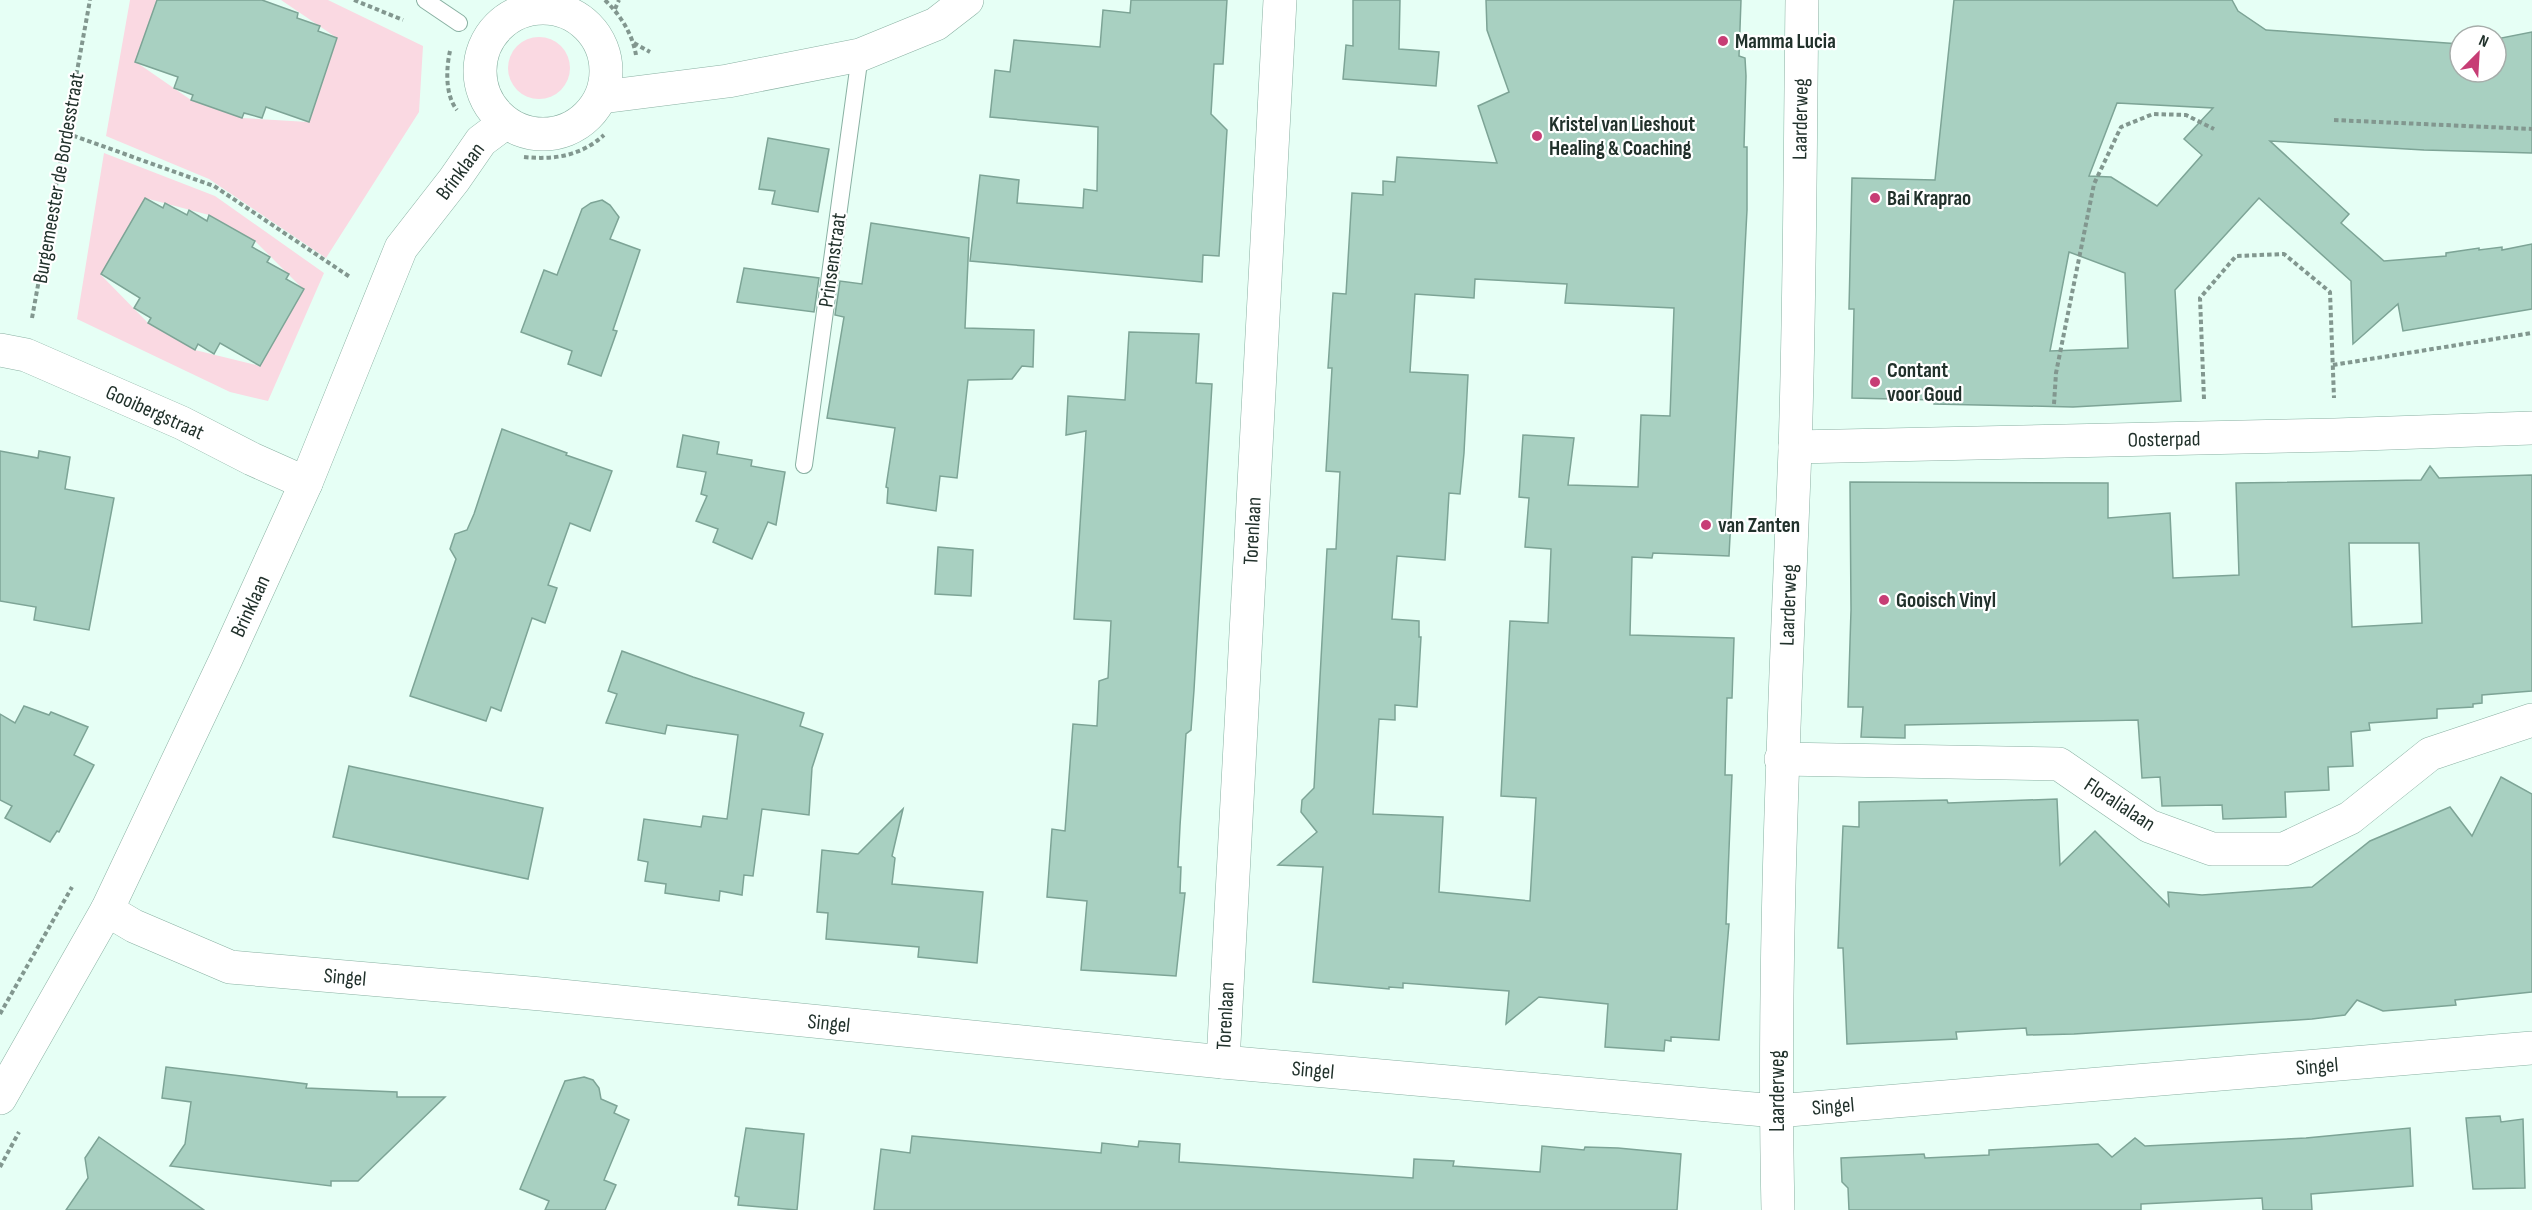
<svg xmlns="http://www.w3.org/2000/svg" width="2532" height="1210" viewBox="0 0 2532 1210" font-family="'Sofia Sans Condensed',sans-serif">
	<rect width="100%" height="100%" fill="#e6fff5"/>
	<g fill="#fad9e2" fill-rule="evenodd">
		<path d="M130,0H157L136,62L191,100L242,118L308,122L337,38L281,0H328L423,46L419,112L326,258L209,179L106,136Z"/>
		<circle cx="539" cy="68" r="31"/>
		<path d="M104,153L215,196L324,273L268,401L230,392L77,319ZM145,198L209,215L255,241L303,289L260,366L195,350L149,324L101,275Z"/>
	</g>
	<g fill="#a8d0c1" stroke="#7da496" stroke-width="1.5" fill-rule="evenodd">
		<path d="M157,0H262L298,13L297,18L320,26L318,31L337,38L309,122L266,107L262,118L244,113L242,118L191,100L193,95L174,88L178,77L135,62Z"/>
		<path d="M1131,0H1227L1223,64H1214L1211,114L1227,130L1219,256L1203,255L1202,282L970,261L980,175L1019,180L1017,203L1083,208L1084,189L1097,191L1098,127L990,117L995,70L1010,72L1014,40L1100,47L1103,10L1130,13Z"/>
		<path d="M1353,0H1400L1399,49L1439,52L1436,86L1343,79L1346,45L1353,46Z"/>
		<path d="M1486,0H1741L1739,56L1745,58L1746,76L1744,147H1747V210L1729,556L1653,553L1652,558L1632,557L1630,635L1734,638L1732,698H1727L1725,775H1732L1726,924H1729L1719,1040L1671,1037V1041L1665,1040L1664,1051L1605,1047L1608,1004L1539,997L1506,1024L1509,991L1403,983V988L1389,987V989L1313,982L1323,867L1278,865L1317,832L1301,812L1302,800L1314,788L1327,549H1336L1340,472L1326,471L1332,368H1328L1333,293L1346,294L1352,193L1383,195V181L1395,182L1397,157L1497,163L1478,106L1509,92L1487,30ZM1475,279L1567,284L1565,303L1674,308L1670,416L1641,415L1638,487L1568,485L1574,438L1523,435L1519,497L1529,498L1525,547L1551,549L1548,623L1510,621L1501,796L1536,798L1530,901L1439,892L1443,817L1373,814L1379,719L1395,720V705L1417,707L1421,637H1419V621L1392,619L1397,556L1445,560L1449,493L1460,494L1464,453L1468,375L1410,372L1415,294L1474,298Z"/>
		<path d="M1954,0H2232L2238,11L2266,30L2460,44V72H2496V39L2532,32V153L2424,150L2270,141L2349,214L2341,223L2384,261L2446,256V253L2479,248V250L2502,247V250L2532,244V309L2403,331L2398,304L2353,344L2351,281L2259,198L2175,290L2181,401L2073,407L1934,404V400L1852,398L1854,309H1849L1852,178L1935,180ZM2117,103L2213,108L2184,139L2202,155L2157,206L2111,177L2089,176ZM2069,252L2125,273L2128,348L2050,351Z"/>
		<path d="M768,138L829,149L818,212L772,204L775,191L759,189Z"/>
		<path d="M145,198L163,208L165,203L187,215L189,210L207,221L209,215L255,241L252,247L270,257L267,262L289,274L286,279L304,289L260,366L220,343L214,354L198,344L195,350L148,323L151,318L134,308L140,298L101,274Z"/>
		<path d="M602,200L610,205L619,217L610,239L640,250L613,330L617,331L601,376L568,364L572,351L521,332L544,270L557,275L582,209L591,203Z"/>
		<path d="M871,223L969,238L965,328L1034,330L1033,367L1022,366L1012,379L968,380L957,478L940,476L936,511L887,503L888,488L886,487L895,428L827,418L844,317L835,315L840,281L862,284Z"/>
		<path d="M744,268L819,278L814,312L737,302Z"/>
		<path d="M1129,332L1199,334L1196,383L1212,384L1194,690L1191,730L1186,734L1180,826L1178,867H1181L1180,893H1185L1176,976L1081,970L1087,901L1047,897L1052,829L1065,831L1073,724L1097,726L1099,681L1108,678L1111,621L1074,619L1086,431L1066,435L1068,396L1125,400Z"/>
		<path d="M502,429L567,453L566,455L612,471L590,531L570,523L548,585L557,588L545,623L532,618L501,711L491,707L486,721L410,696L456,559L450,549L455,534L467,530L474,514Z"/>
		<path d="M683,435L719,442L717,454L752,460L751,466L785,472L776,525L768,522L752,559L713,542L718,529L696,521L707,496L701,494L706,472L677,467Z"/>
		<path d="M0,451L38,458L39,451L70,457L65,489L114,498L89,630L34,620L36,607L0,601Z"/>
		<path d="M2430,466L2439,478L2532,475V691L2482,695V703L2473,704V707L2437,709V718L2369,723L2370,730L2351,732L2353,766L2328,767L2329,790L2285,792L2286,817L2223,819L2222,805L2162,806L2160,777L2142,778L2138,720L1905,725V738L1861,737L1863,707H1848L1851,610L1850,482L2108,483V518L2170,513L2173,578L2239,575L2236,483L2421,480ZM2349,543H2419L2422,623L2352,627Z"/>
		<path d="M938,547L973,550L971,596L935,594Z"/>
		<path d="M622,651L693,677L804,713L800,726L823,734L812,768L809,815L762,809L753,876L744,875L742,895L720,891L719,901L691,897L665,893L666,884L645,881L648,862L638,860L644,819L701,827L703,816L727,819L738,735L667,725L665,734L606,723L617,694L608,691Z"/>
		<path d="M24,706L49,715L51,712L88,727L74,755L94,765L59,832L57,831L50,842L5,818L12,806L0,800V714L15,723Z"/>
		<path d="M349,766L543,808L528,879L333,837Z"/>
		<path d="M2501,777L2532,794V992L2455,1000L2456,1005L2383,1011L2357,1000L2345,1015L2312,1019L2074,1034L2027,1035L2026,1028L1956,1032L1957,1039L1847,1044L1843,948H1838L1843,826L1859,827V802L1947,800L1948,803L2057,799L2060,865L2095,831L2169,906L2168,892L2202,895L2312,887L2370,841L2450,807L2472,836Z"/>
		<path d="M903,809L892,856L895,858L892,884L983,892L977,963L918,957L919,947L826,939L828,913L817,912L822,850L858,854Z"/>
		<path d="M166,1067L307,1084L306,1088L397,1092V1097H445L358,1181H331V1186L170,1166L185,1144L191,1102L162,1098Z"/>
		<path d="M584,1077L593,1080L599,1088L601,1099L617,1106L614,1113L629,1120L604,1180L616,1185L605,1210H545L549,1201L520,1189L565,1081Z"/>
		<path d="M2500,1116L2501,1122L2523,1119L2525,1188L2473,1189L2466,1118Z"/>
		<path d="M746,1128L804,1134L797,1210L738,1205L739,1197L735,1196Z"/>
		<path d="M2410,1128L2413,1186L2311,1194L2312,1210H2263L2262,1198L2141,1204V1210H1849L1848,1188L1842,1182L1841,1158L1924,1154L1925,1158L1989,1155V1150L2098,1144L2112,1157L2135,1138L2145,1146L2306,1138Z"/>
		<path d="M912,1136L1101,1153L1102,1143L1138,1147L1139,1141L1180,1144L1179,1162L1413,1178L1414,1159L1454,1161L1453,1166L1540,1172L1542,1146L1584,1150L1585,1147L1618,1148L1681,1154L1677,1210H874L881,1149L910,1153Z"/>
		<path d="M99,1137L204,1210H66L88,1178L85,1158Z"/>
	</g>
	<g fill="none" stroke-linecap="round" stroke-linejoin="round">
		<g stroke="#8ab1a3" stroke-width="18">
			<g id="service">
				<path d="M425,0L459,23"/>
				<path d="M804,465L860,55"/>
			</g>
		</g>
		<g stroke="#8ab1a3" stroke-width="34">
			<g id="minor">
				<path d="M1795,447L2335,435L2532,428"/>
				<path d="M1781,759L2059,764L2149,826L2212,849H2284L2350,818L2430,754L2532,720"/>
				<path d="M107,910L134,926L230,967L541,994L1223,1062L1776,1111L2532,1048"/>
				<path d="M1223,1062L1280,0"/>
			</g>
		</g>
		<g stroke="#8ab1a3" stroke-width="34">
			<g id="tertiary">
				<path d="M602,97L728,81L860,55L936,24L967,0"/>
				<path d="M0,350L26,355L182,423L252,459L306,483"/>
				<path d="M1778,1210C1772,956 1785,703 1795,450C1800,300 1800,150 1802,0"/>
			</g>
		</g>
		<g stroke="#8ab1a3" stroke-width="34">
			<g id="secondary">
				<circle cx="543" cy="71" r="63"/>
				<path d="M0,1098L107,910L226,659L306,483L401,248L454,180L481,141L505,123"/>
			</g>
		</g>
		<g stroke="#82978f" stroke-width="4" stroke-dasharray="4.5 3" stroke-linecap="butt">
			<path d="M354,0L403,20"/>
			<path d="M605,0C621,16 632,33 636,55"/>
			<path d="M615,9L619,0"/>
			<path d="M634,43L650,52"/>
			<path d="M450,51C446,69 445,95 457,110"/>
			<path d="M2334,120L2532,129"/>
			<path d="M66,133L214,186L350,277"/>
			<path d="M524,157C554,160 581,156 604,135"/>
			<path d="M32,318L90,0"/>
			<path d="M2333,365L2532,333"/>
			<path d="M2204,399L2200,298L2236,256L2284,254L2330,292L2334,398"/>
			<path d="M2054,404L2056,373L2094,184L2121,127L2153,114L2186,115L2214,129"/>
			<path d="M0,1014L72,887"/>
			<path d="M0,1167L19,1132"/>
		</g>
		<use href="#service" stroke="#fff" stroke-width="16"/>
		<use href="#minor" stroke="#fff" stroke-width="33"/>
		<use href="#tertiary" stroke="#fff" stroke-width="33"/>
		<use href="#secondary" stroke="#fff" stroke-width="33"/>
	</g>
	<g fill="#c73d75" stroke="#fff" stroke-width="2">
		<circle cx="1723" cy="41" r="6"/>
		<circle cx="1537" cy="136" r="6"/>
		<circle cx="1875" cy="198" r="6"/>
		<circle cx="1875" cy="382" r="6"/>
		<circle cx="1706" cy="525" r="6"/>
		<circle cx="1884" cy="600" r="6"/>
	</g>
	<g text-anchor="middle" stroke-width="4.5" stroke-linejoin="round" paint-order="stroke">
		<g font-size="21" font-weight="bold" fill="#21312b" stroke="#fff" text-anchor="start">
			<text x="1735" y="48">Mamma Lucia</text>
			<text x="1549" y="131">Kristel van Lieshout<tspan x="1549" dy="24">Healing &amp; Coaching</tspan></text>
			<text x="1887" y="205">Bai Kraprao</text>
			<text x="1887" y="377">Contant<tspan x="1887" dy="24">voor Goud</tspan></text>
			<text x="1718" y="532">van Zanten</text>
			<text x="1896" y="607">Gooisch Vinyl</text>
		</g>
		<g font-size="21" fill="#21312b" stroke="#fff">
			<text transform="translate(1800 119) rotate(-89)" y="7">Laarderweg</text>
			<text transform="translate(460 171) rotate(-53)" y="7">Brinklaan</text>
			<text transform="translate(58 178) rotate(-80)" y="7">Burgemeester de Bordesstraat</text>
			<text transform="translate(832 260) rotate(-82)" y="7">Prinsenstraat</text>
			<text transform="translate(155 412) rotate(24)" y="7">Gooibergstraat</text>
			<text transform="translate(2164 439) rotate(-1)" y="7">Oosterpad</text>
			<text transform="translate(1252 531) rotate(-87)" y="7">Torenlaan</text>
			<text transform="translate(1788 605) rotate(-88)" y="7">Laarderweg</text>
			<text transform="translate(250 606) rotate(-65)" y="7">Brinklaan</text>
			<text transform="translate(2120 804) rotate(33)" y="7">Floralialaan</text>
			<text transform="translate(345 977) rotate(5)" y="7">Singel</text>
			<text transform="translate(1225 1016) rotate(-87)" y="7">Torenlaan</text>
			<text transform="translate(829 1023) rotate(6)" y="7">Singel</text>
			<text transform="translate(2317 1066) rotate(-5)" y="7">Singel</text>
			<text transform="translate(1313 1070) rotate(5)" y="7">Singel</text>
			<text transform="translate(1777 1091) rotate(-90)" y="7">Laarderweg</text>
			<text transform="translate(1833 1106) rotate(-5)" y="7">Singel</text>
		</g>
	</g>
	<g transform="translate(2478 54) rotate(24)"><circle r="28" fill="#ffffff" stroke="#a6adaa" stroke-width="1.5"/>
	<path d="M0-4.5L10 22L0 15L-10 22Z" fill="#c73d75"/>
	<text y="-9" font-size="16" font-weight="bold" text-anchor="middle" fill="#21312b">N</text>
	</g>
</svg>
